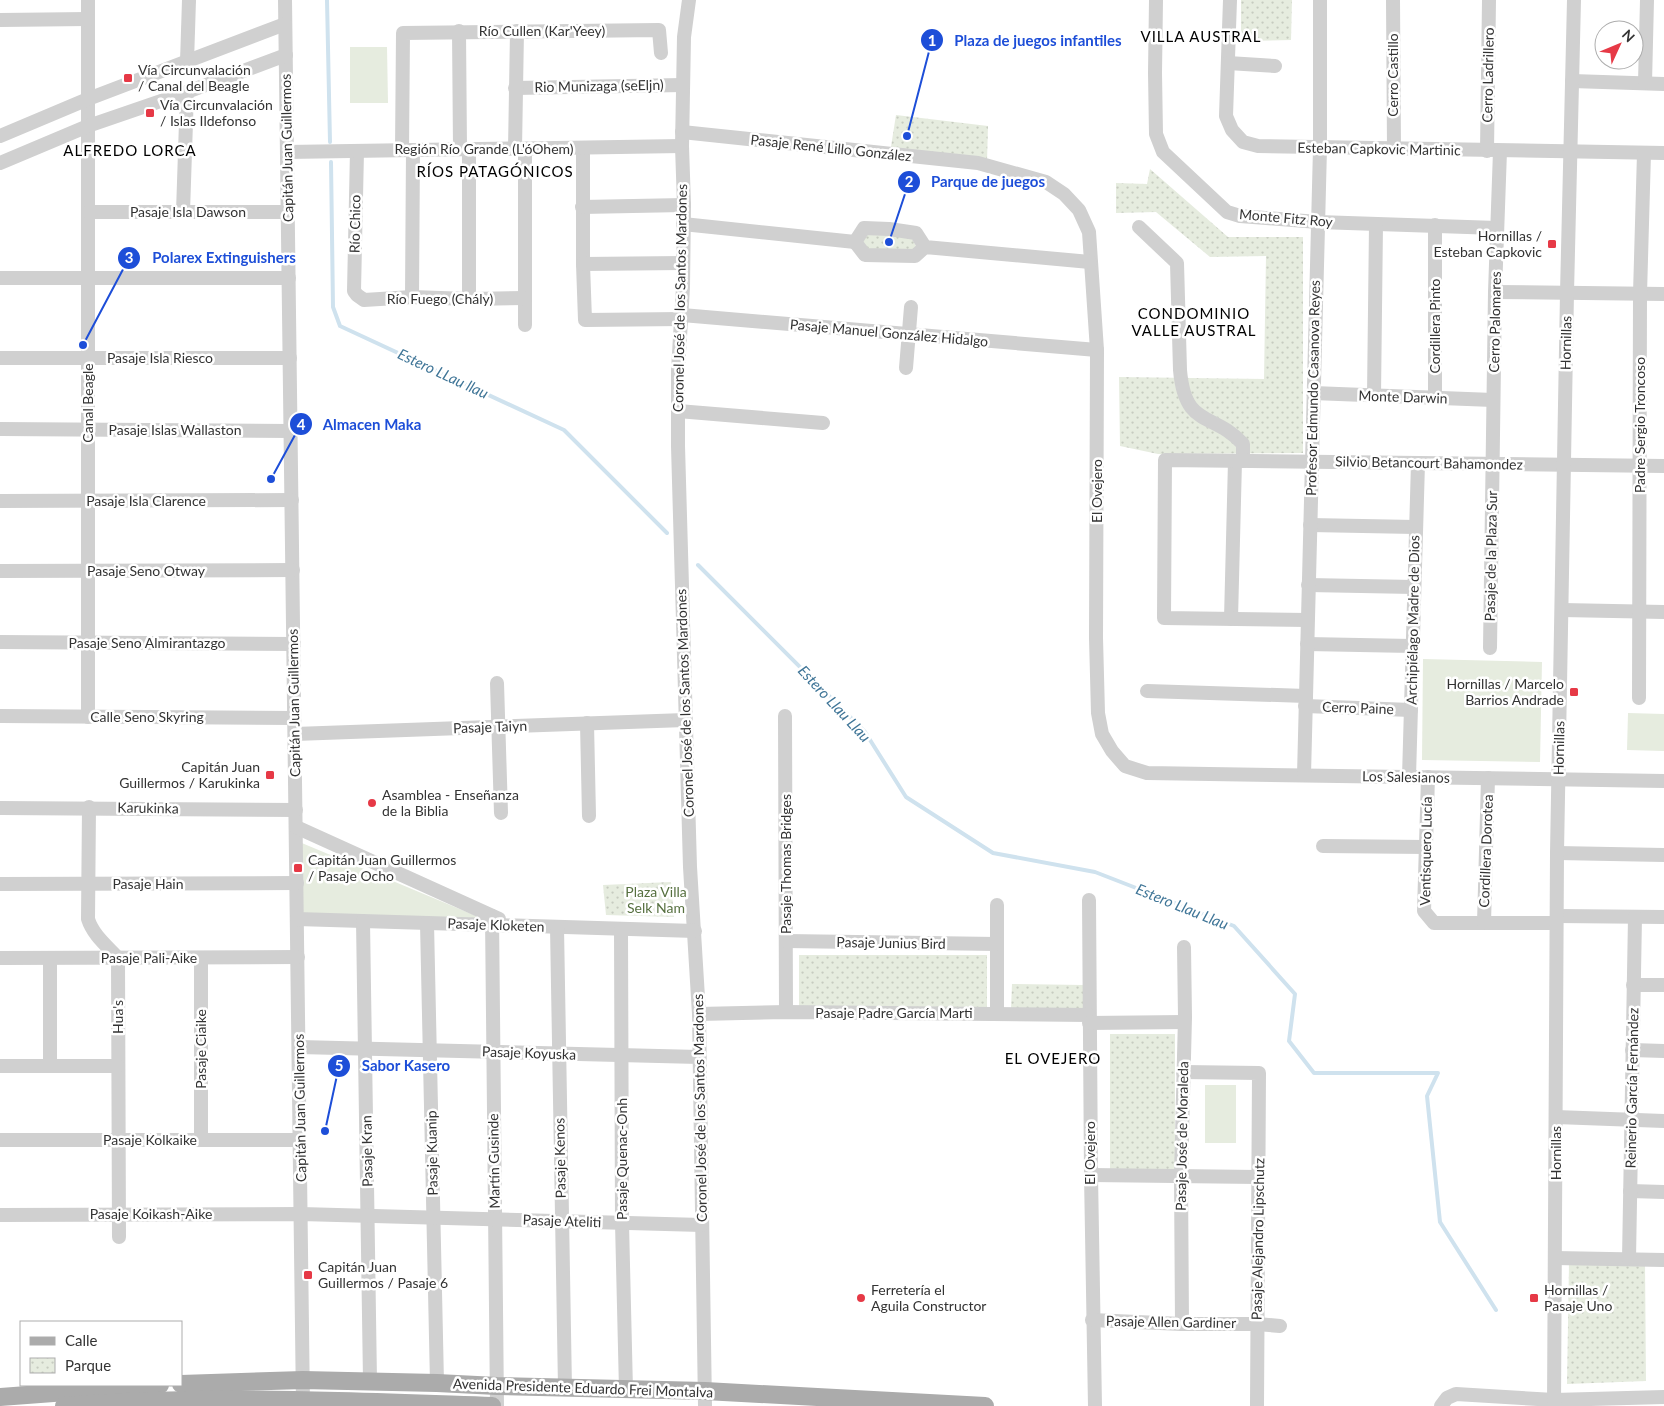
<svg xmlns="http://www.w3.org/2000/svg" width="1664" height="1406" viewBox="0 0 1664 1406" font-family="Lato,sans-serif">
	<defs>
		<pattern id="park-dots" width="8" height="8" patternUnits="userSpaceOnUse" patternTransform="scale(1.25)"><rect width="8" height="8" fill="#e6ecdf"/><path d="M2 2h.1M6 6h.1" fill="none" stroke="#c6cbc0" stroke-width="1.8" stroke-linecap="round"/></pattern>
	</defs>
	<rect width="100%" height="100%" fill="#fff"/>
	<g fill="#e6ecdf">
		<path d="M350,47H387L388,103H350Z"/>
		<path d="M1423,659L1542,662L1540,762L1422,760Z"/>
		<path d="M1628,713L1664,714V751L1627,750Z"/>
		<path d="M297,841L486,920L295,916Z"/>
		<rect x="1205" y="1085" width="31" height="58"/>
	</g>
	<g fill="url(#park-dots)">
		<path d="M1241,0H1292L1291,40L1241,41Z"/>
		<path d="M896,115L988,126L987,161L890,153Z"/>
		<path d="M1150,169L1228,237H1303V453L1158,454L1120,446L1119,377L1264,379L1266,256L1210,257L1156,212L1116,213V183L1147,184Z"/>
		<path d="M868,232L910,235L916,246V251H867L864,248L862,238Z"/>
		<path d="M671,882L674,917L606,915L603,885Z"/>
		<path d="M799,955H987V1009L799,1008Z"/>
		<path d="M1012,984L1084,985V1009H1011Z"/>
		<rect x="1110" y="1034" width="65" height="135"/>
		<path d="M1569,1264H1645L1646,1381L1567,1384Z"/>
	</g>
	<g fill="none" stroke-linecap="round" stroke-linejoin="round">
		<g stroke="#cfe2ee" stroke-width="4">
			<path d="M327,0L330,142"/>
			<path d="M331,162L333,307L340,326L564,430L667,533"/>
			<path d="M698,565L865,732L906,797L993,853L1095,872L1234,926L1295,994L1289,1041L1314,1073H1438L1427,1096L1440,1222L1496,1310"/>
		</g>
		<g stroke="#d0d0d0" stroke-width="14">
			<path d="M88,0V717"/>
			<path d="M285,0L303,1406"/>
			<path d="M689,0L684,37L682,146L684,205L683,287L678,370V446L690,867L699,1014L705,1406"/>
			<path d="M1156,0L1155,73L1156,134L1163,152L1227,212L1240,216L1318,222L1497,228"/>
			<path d="M1230,0L1226,116L1232,130L1243,142L1258,146L1664,153"/>
			<path d="M1393,0L1394,149"/>
			<path d="M0,20L88,19"/>
			<path d="M459,31L460,149"/>
			<path d="M187,62L189,0"/>
			<path d="M1228,63L1275,66"/>
			<path d="M1572,81L1664,84"/>
			<path d="M1645,83L1647,0"/>
			<path d="M515,88L683,85"/>
			<path d="M682,132L978,163L1046,182L1064,194L1079,210L1089,232L1097,350L1096,638L1098,713L1102,734L1112,751L1125,766L1147,773L1664,781"/>
			<path d="M0,136L88,99L285,24"/>
			<path d="M515,149L517,31"/>
			<path d="M525,149V325"/>
			<path d="M583,149V264L585,320L682,319"/>
			<path d="M402,150L403,33L659,30L661,53"/>
			<path d="M357,151L354,291L357,295L364,300L412,297L469,299L525,298"/>
			<path d="M1487,151L1489,0"/>
			<path d="M287,152L682,146"/>
			<path d="M0,163L88,126L187,92L286,55"/>
			<path d="M582,207L684,205"/>
			<path d="M88,212H288"/>
			<path d="M183,212L187,92"/>
			<path d="M683,224L855,242"/>
			<path d="M1435,225V398"/>
			<path d="M1139,227L1177,263L1180,370C1185,429 1213,411 1243,444V461"/>
			<path d="M925,247L915,256L865,255L855,242L864,228L889,229L916,233L925,247L1090,262"/>
			<path d="M583,264L683,263"/>
			<path d="M0,278H289"/>
			<path d="M1495,292L1664,294"/>
			<path d="M412,297L413,150"/>
			<path d="M469,299V149"/>
			<path d="M682,315L1097,350"/>
			<path d="M0,358H290"/>
			<path d="M906,368L911,307"/>
			<path d="M1313,393L1493,400"/>
			<path d="M1374,396L1376,224"/>
			<path d="M678,411L823,423"/>
			<path d="M0,429L291,431"/>
			<path d="M0,501L292,500"/>
			<path d="M1310,525L1415,527"/>
			<path d="M0,571L293,570"/>
			<path d="M1308,585L1414,587"/>
			<path d="M1562,610L1664,612"/>
			<path d="M1231,619L1235,461"/>
			<path d="M1307,620L1164,618L1165,460L1664,466"/>
			<path d="M0,642L294,644"/>
			<path d="M1307,644L1412,646"/>
			<path d="M1490,648L1495,292L1500,151"/>
			<path d="M497,683L501,813"/>
			<path d="M1147,691L1306,696"/>
			<path d="M1639,698L1640,294L1644,153"/>
			<path d="M1305,706L1411,710"/>
			<path d="M0,716L294,718"/>
			<path d="M785,716L786,1012"/>
			<path d="M587,723L589,816"/>
			<path d="M295,734L685,720"/>
			<path d="M1304,775L1320,148V0"/>
			<path d="M1409,777L1418,463"/>
			<path d="M1428,777L1424,911L1434,923H1556"/>
			<path d="M89,807L88,919C93,935 107,946 118,958L119,1237"/>
			<path d="M0,808L296,810"/>
			<path d="M296,827L499,919"/>
			<path d="M1323,846L1426,847"/>
			<path d="M1557,853L1664,855"/>
			<path d="M0,884L297,883"/>
			<path d="M1089,900L1091,1175L1095,1406"/>
			<path d="M997,905V1014"/>
			<path d="M492,916L497,1406"/>
			<path d="M1557,916L1664,917"/>
			<path d="M297,919L695,931"/>
			<path d="M363,921L370,1381"/>
			<path d="M427,923L437,1383"/>
			<path d="M1484,923L1488,778"/>
			<path d="M557,927L565,1388"/>
			<path d="M621,929L622,1223L626,1390"/>
			<path d="M786,941L997,944"/>
			<path d="M0,958L298,957"/>
			<path d="M50,958V1066"/>
			<path d="M201,958V1140"/>
			<path d="M1633,985H1664"/>
			<path d="M699,1014L786,1012L1089,1015"/>
			<path d="M1089,1023L1184,1022"/>
			<path d="M299,1047L699,1057"/>
			<path d="M1632,1050L1664,1051"/>
			<path d="M0,1066H118"/>
			<path d="M1183,1072L1259,1073L1257,1406"/>
			<path d="M1556,1117L1664,1121"/>
			<path d="M0,1140H300"/>
			<path d="M1091,1175L1258,1177"/>
			<path d="M1630,1191L1664,1192"/>
			<path d="M0,1215L301,1214L702,1225"/>
			<path d="M1555,1258L1664,1260"/>
			<path d="M1629,1259L1635,917"/>
			<path d="M1092,1320L1182,1324H1257L1280,1326"/>
			<path d="M1182,1324L1181,1176L1185,1017L1184,947"/>
			<path d="M1441,1406L1447,1398L1456,1394L1554,1400L1664,1397"/>
			<path d="M1554,1406L1557,853L1567,293L1574,0"/>
		</g>
		<g stroke="#ababab" stroke-width="18">
			<path d="M181,1384L303,1380L437,1383L497,1386L705,1391L985,1406"/>
			<path d="M0,1397L160,1385"/>
			<path d="M64,1406C206,1394 349,1401 492,1406"/>
		</g>
	</g>
	<g fill="#e63946" stroke="#fff" stroke-width="2">
		<rect x="123" y="73" width="10" height="10" rx="2.5"/>
		<rect x="145" y="108" width="10" height="10" rx="2.5"/>
		<rect x="1547" y="239" width="10" height="10" rx="2.5"/>
		<rect x="1569" y="687" width="10" height="10" rx="2.5"/>
		<rect x="265" y="770" width="10" height="10" rx="2.5"/>
		<circle cx="372" cy="803" r="5"/>
		<rect x="293" y="863" width="10" height="10" rx="2.5"/>
		<rect x="303" y="1270" width="10" height="10" rx="2.5"/>
		<circle cx="861" cy="1298" r="5"/>
		<rect x="1529" y="1293" width="10" height="10" rx="2.5"/>
	</g>
	<g text-anchor="middle" stroke-width="5" stroke-linejoin="round" paint-order="stroke">
		<g font-size="14" fill="#333" stroke="#fff">
			<text x="542" y="36">Río Cullen (Kar'Yeey)</text>
			<text transform="translate(1393 75) rotate(-90)" y="5">Cerro Castillo</text>
			<text transform="translate(1488 75) rotate(-89)" y="5">Cerro Ladrillero</text>
			<text transform="translate(599 86) rotate(-1)" y="5">Rio Munizaga (seEljn)</text>
			<text transform="translate(287 148) rotate(-91)" y="5">Capitán Juan Guillermos</text>
			<text transform="translate(831 148) rotate(6)" y="5">Pasaje René Lillo González</text>
			<text x="484" y="154">Región Río Grande (L'óOhem)</text>
			<text transform="translate(1379 149) rotate(1)" y="5">Esteban Capkovic Martinic</text>
			<text x="188" y="217">Pasaje Isla Dawson</text>
			<text transform="translate(1286 218) rotate(5)" y="5">Monte Fitz Roy</text>
			<text transform="translate(355 224) rotate(-89)" y="5">Río Chico</text>
			<text transform="translate(680 298) rotate(-89)" y="5">Coronel José de los Santos Mardones</text>
			<text x="440" y="304">Río Fuego (Chály)</text>
			<text transform="translate(1495 322) rotate(-89)" y="5">Cerro Palomares</text>
			<text transform="translate(1435 326) rotate(-90)" y="5">Cordillera Pinto</text>
			<text transform="translate(889 333) rotate(5)" y="5">Pasaje Manuel González Hidalgo</text>
			<text transform="translate(1566 343) rotate(-89)" y="5">Hornillas</text>
			<text x="160" y="363">Pasaje Isla Riesco</text>
			<text transform="translate(1313 388) rotate(-89)" y="5">Profesor Edmundo Casanova Reyes</text>
			<text transform="translate(1403 397) rotate(2)" y="5">Monte Darwin</text>
			<text transform="translate(88 403) rotate(-90)" y="5">Canal Beagle</text>
			<text transform="translate(1640 425) rotate(-90)" y="5">Padre Sergio Troncoso</text>
			<text x="175" y="435">Pasaje Islas Wallaston</text>
			<text transform="translate(1429 463) rotate(1)" y="5">Silvio Betancourt Bahamondez</text>
			<text transform="translate(1097 491) rotate(-90)" y="5">El Ovejero</text>
			<text x="146" y="506">Pasaje Isla Clarence</text>
			<text transform="translate(1491 556) rotate(-89)" y="5">Pasaje de la Plaza Sur</text>
			<text x="146" y="576">Pasaje Seno Otway</text>
			<text transform="translate(1413 620) rotate(-89)" y="5">Archipiélago Madre de Dios</text>
			<text x="147" y="648">Pasaje Seno Almirantazgo</text>
			<text transform="translate(294 703) rotate(-91)" y="5">Capitán Juan Guillermos</text>
			<text transform="translate(685 703) rotate(-92)" y="5">Coronel José de los Santos Mardones</text>
			<text transform="translate(1358 708) rotate(2)" y="5">Cerro Paine</text>
			<text x="147" y="722">Calle Seno Skyring</text>
			<text transform="translate(490 727) rotate(-2)" y="5">Pasaje Taiyn</text>
			<text transform="translate(1559 748) rotate(-89)" y="5">Hornillas</text>
			<text transform="translate(1406 777) rotate(1)" y="5">Los Salesianos</text>
			<text transform="translate(148 808) rotate(1)" y="5">Karukinka</text>
			<text transform="translate(1426 851) rotate(-89)" y="5">Ventisquero Lucía</text>
			<text transform="translate(1486 851) rotate(-88)" y="5">Cordillera Dorotea</text>
			<text transform="translate(786 864) rotate(-90)" y="5">Pasaje Thomas Bridges</text>
			<text x="148" y="889">Pasaje Hain</text>
			<text transform="translate(496 925) rotate(2)" y="5">Pasaje Kloketen</text>
			<text transform="translate(891 943) rotate(1)" y="5">Pasaje Junius Bird</text>
			<text x="149" y="963">Pasaje Pali-Aike</text>
			<text x="894" y="1018">Pasaje Padre García Marti</text>
			<text transform="translate(118 1017) rotate(-90)" y="5">Hua's</text>
			<text transform="translate(201 1049) rotate(-90)" y="5">Pasaje Ciaike</text>
			<text transform="translate(529 1053) rotate(2)" y="5">Pasaje Koyuska</text>
			<text transform="translate(1632 1088) rotate(-89)" y="5">Reinerio García Fernández</text>
			<text transform="translate(300 1108) rotate(-91)" y="5">Capitán Juan Guillermos</text>
			<text transform="translate(700 1108) rotate(-91)" y="5">Coronel José de los Santos Mardones</text>
			<text transform="translate(1182 1136) rotate(-89)" y="5">Pasaje José de Moraleda</text>
			<text x="150" y="1145">Pasaje Kolkaike</text>
			<text transform="translate(367 1151) rotate(-91)" y="5">Pasaje Kran</text>
			<text transform="translate(432 1153) rotate(-91)" y="5">Pasaje Kuanip</text>
			<text transform="translate(1090 1153) rotate(-90)" y="5">El Ovejero</text>
			<text transform="translate(1556 1153) rotate(-90)" y="5">Hornillas</text>
			<text transform="translate(560 1158) rotate(-91)" y="5">Pasaje Kenos</text>
			<text transform="translate(622 1159) rotate(-90)" y="5">Pasaje Quenac-Onh</text>
			<text transform="translate(494 1161) rotate(-91)" y="5">Martín Gusinde</text>
			<text x="151" y="1219">Pasaje Koikash-Aike</text>
			<text transform="translate(562 1221) rotate(2)" y="5">Pasaje Ateliti</text>
			<text transform="translate(1258 1239) rotate(-89)" y="5">Pasaje Alejandro Lipschutz</text>
			<text transform="translate(1171 1322) rotate(1)" y="5">Pasaje Allen Gardiner</text>
			<text transform="translate(583 1388) rotate(2)" y="5">Avenida Presidente Eduardo Frei Montalva</text>
		</g>
		<g font-size="14" fill="#333" stroke="#fff" text-anchor="start">
			<text x="138" y="75">Vía Circunvalación<tspan x="138" dy="16">/ Canal del Beagle</tspan></text>
			<text x="160" y="110">Vía Circunvalación<tspan x="160" dy="16">/ Islas Ildefonso</tspan></text>
			<text x="1542" y="241" text-anchor="end">Hornillas /<tspan x="1542" dy="16">Esteban Capkovic</tspan></text>
			<text x="1564" y="689" text-anchor="end">Hornillas / Marcelo<tspan x="1564" dy="16">Barrios Andrade</tspan></text>
			<text x="260" y="772" text-anchor="end">Capitán Juan<tspan x="260" dy="16">Guillermos / Karukinka</tspan></text>
			<text x="382" y="800">Asamblea - Enseñanza<tspan x="382" dy="16">de la Biblia</tspan></text>
			<text x="308" y="865">Capitán Juan Guillermos<tspan x="308" dy="16">/ Pasaje Ocho</tspan></text>
			<text x="318" y="1272">Capitán Juan<tspan x="318" dy="16">Guillermos / Pasaje 6</tspan></text>
			<text x="871" y="1295">Ferretería el<tspan x="871" dy="16">Aguila Constructor</tspan></text>
			<text x="1544" y="1295">Hornillas /<tspan x="1544" dy="16">Pasaje Uno</tspan></text>
		</g>
		<g font-size="14" fill="#56703f" stroke="#fff">
			<text x="656" y="897">Plaza Villa<tspan x="656" dy="16">Selk Nam</tspan></text>
		</g>
		<g font-size="15" letter-spacing="1" fill="#000" stroke="#fff">
			<text x="1201" y="42">VILLA AUSTRAL</text>
			<text x="130" y="156">ALFREDO LORCA</text>
			<text x="495" y="177">RÍOS PATAGÓNICOS</text>
			<text x="1194" y="319">CONDOMINIO<tspan x="1194" dy="17">VALLE AUSTRAL</tspan></text>
			<text x="1053" y="1064">EL OVEJERO</text>
		</g>
		<g font-size="15" font-style="italic" fill="#3f7597" stroke="#fff">
			<text transform="translate(443 374) rotate(25)" y="5">Estero LLau llau</text>
			<text transform="translate(834 704) rotate(47)" y="5">Estero Llau Llau</text>
			<text transform="translate(1182 907) rotate(22)" y="5">Estero Llau Llau</text>
		</g>
	</g>
	<path fill="none" stroke="#1d4ed8" stroke-width="2" d="M907 136L932 40M889 242L909 182M83 345L129 258M271 479L301 424M325 1131L339 1066"/>
	<g fill="#1d4ed8" stroke="#fff" stroke-width="2">
		<circle cx="907" cy="136" r="5"/>
		<circle cx="889" cy="242" r="5"/>
		<circle cx="83" cy="345" r="5"/>
		<circle cx="271" cy="479" r="5"/>
		<circle cx="325" cy="1131" r="5"/>
		<circle cx="932" cy="40" r="12"/>
		<circle cx="909" cy="182" r="12"/>
		<circle cx="129" cy="258" r="12"/>
		<circle cx="301" cy="424" r="12"/>
		<circle cx="339" cy="1066" r="12"/>
	</g>
	<g font-size="15" text-anchor="middle" font-weight="bold" fill="#fff">
		<text x="932" y="46">1</text>
		<text x="909" y="187">2</text>
		<text x="129" y="263">3</text>
		<text x="301" y="430">4</text>
		<text x="339" y="1071">5</text>
	</g>
	<g font-size="15" text-anchor="middle" font-weight="bold" fill="#1d4ed8" stroke="#fff" stroke-width="5" stroke-linejoin="round" paint-order="stroke">
		<text x="1038" y="46">Plaza de juegos infantiles</text>
		<text x="988" y="187">Parque de juegos</text>
		<text x="224" y="263">Polarex Extinguishers</text>
		<text x="372" y="430">Almacen Maka</text>
		<text x="406" y="1071">Sabor Kasero</text>
	</g>
	<rect x="20" y="1321" width="162" height="65" fill="#ffffff" stroke="#adadad"/>
	<rect x="30" y="1337" width="25" height="8" fill="#ababab" stroke="#adadad"/>
	<text x="65" y="1346" font-size="15" fill="#333333">Calle</text>
	<rect x="30" y="1358" width="25" height="15" fill="url(#park-dots)" stroke="#adadad"/>
	<text x="65" y="1371" font-size="15" fill="#333333">Parque</text>
	<g transform="translate(1619 45) rotate(46)"><circle r="24" fill="#ffffff" stroke="#adadad"/>
	<path d="M0-4L9 19L0 12L-9 19Z" fill="#e63946"/>
	<text y="-8" font-size="14" font-weight="bold" text-anchor="middle" fill="#333333">N</text>
	</g>
</svg>
